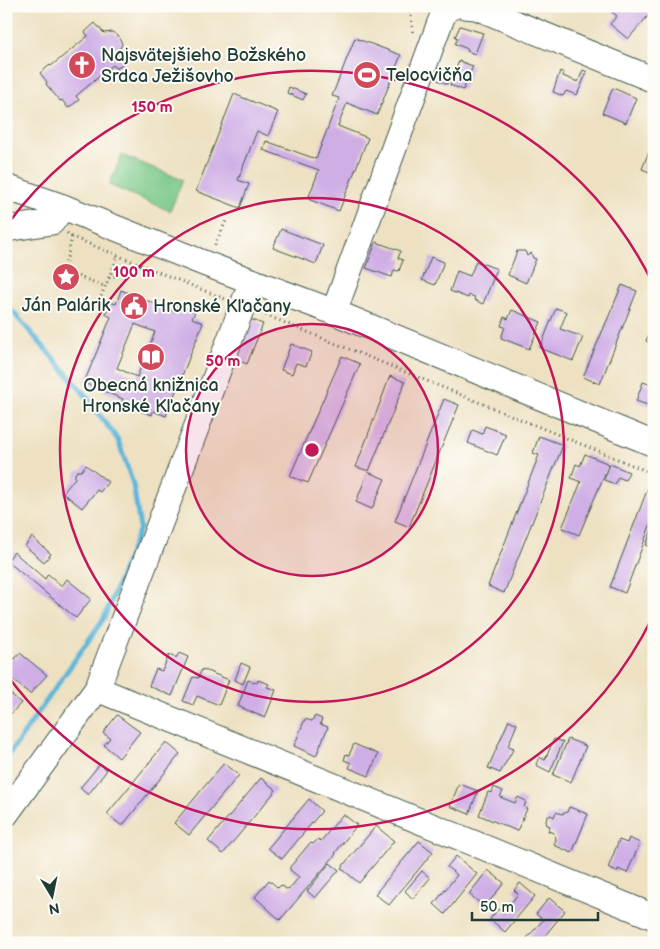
<svg xmlns="http://www.w3.org/2000/svg" width="660" height="949" viewBox="0 0 660 949" font-family="'Balsamiq Sans',sans-serif">
	<rect width="100%" height="100%" fill="#fdfcf7"/>
	<filter id="ink" filterUnits="userSpaceOnUse"><feTurbulence type="fractalNoise" baseFrequency=".02" numOctaves="2"/><feDisplacementMap in="SourceGraphic" scale="10" xChannelSelector="R" yChannelSelector="G"/><feConvolveMatrix kernelMatrix="1 2 1 2 8 2 1 2 1" color-interpolation-filters="sRGB"/></filter>
	<filter id="wash" filterUnits="userSpaceOnUse"><feTurbulence type="fractalNoise" baseFrequency=".0096" numOctaves="4" result="noise"/><feDisplacementMap in="SourceGraphic" scale="20" xChannelSelector="R" yChannelSelector="G"/><feGaussianBlur stdDeviation="1.12" result="paint"/><feColorMatrix in="noise" values="0 0 0 0 0 0 0 0 0 0 0 0 0 0 0 0 0 1.4 0 .05"/><feComposite in="paint" operator="in"/></filter>
	<g filter="url(#wash)">
		<rect width="100%" height="100%" fill="#eee1c2"/>
		<path fill="#79c786" stroke="#4c825d" d="M122,155L183,180L170,211L109,185Z"/>
		<g fill="none" stroke-linecap="round" stroke-linejoin="round">
			<path stroke="#5bb6d9" stroke-width="5" d="M6,304L82,391L118,440L133,484L140,528L104,618L6,759"/>
		</g>
		<g id="blocks">
			<g fill="#cfaee6" fill-rule="evenodd">
				<path d="M618,6H654V9L628,39L610,24L617,16L612,12Z"/>
				<path d="M95,23L104,33L112,32L119,36L122,44L119,51L127,60L116,69L113,65L76,96L79,100L68,108L62,100L60,101L46,84L47,82L40,73L50,65L51,66L88,36L85,32Z"/>
				<path d="M460,26L483,33L475,54L467,51L468,49L455,44L458,38L455,37Z"/>
				<path d="M355,38L401,55L377,115L347,103L338,126L368,138L339,211L308,199L319,170L263,150L266,141L316,159L339,98L332,96Z"/>
				<path d="M459,61L473,66L463,90L450,85Z"/>
				<path d="M436,68L451,75L447,84L433,78Z"/>
				<path d="M583,70L587,72L577,95L566,91L563,96L553,92L560,71L564,73L563,76L578,82Z"/>
				<path d="M289,87L306,94L303,100L287,93Z"/>
				<path d="M613,88L636,98L626,123L602,113Z"/>
				<path d="M234,94L278,112L268,136L257,131L238,180L249,184L240,208L196,191Z"/>
				<path d="M652,144L654,145V168L652,173L642,169Z"/>
				<path d="M281,229L323,245L316,264L273,248Z"/>
				<path d="M376,242L401,251L398,258L403,260L399,271L394,270L392,277L366,268Z"/>
				<path d="M517,251H525L527,256L531,253L533,258L536,259L526,283L508,275Z"/>
				<path d="M431,257L444,262L435,285L422,280Z"/>
				<path d="M476,261L497,269L483,304L474,300L475,297L469,295L468,298L450,291L457,271L470,276Z"/>
				<path d="M622,285L637,291L600,384L583,377Z"/>
				<path d="M121,290L175,312L178,305L195,312L192,318L203,323L166,416L153,411L152,415L121,403L123,399L84,383L111,317L105,314L110,302L116,304ZM135,324L155,332L137,377L117,368Z"/>
				<path d="M556,308L567,312L560,329L583,337L573,361L540,348Z"/>
				<path d="M512,310L541,322L529,349L501,338L505,327L501,326L504,317L508,319Z"/>
				<path d="M247,318L263,324L247,364L232,358Z"/>
				<path d="M652,327L654,328V344L646,341Z"/>
				<path d="M291,344L312,352L306,366L296,363L292,374L281,370Z"/>
				<path d="M342,356L360,364L308,483L290,476Z"/>
				<path d="M390,376L405,382L369,471L356,467Z"/>
				<path d="M643,382L654,386V407L636,401Z"/>
				<path d="M444,399L459,405L409,527L395,521Z"/>
				<path d="M485,426L506,434L497,455L468,443L473,430L482,434Z"/>
				<path d="M539,436L563,445L504,593L488,586L539,455L533,453Z"/>
				<path d="M585,454L609,464L579,535L562,528L581,482L571,478L576,464L580,466Z"/>
				<path d="M610,464L629,472L625,480L618,477L615,484L604,480Z"/>
				<path d="M86,465L108,482L100,492L97,490L82,508L63,493L75,478V474L77,471H81Z"/>
				<path d="M368,472L385,479L372,509L356,502Z"/>
				<path d="M651,480L654,481V515L625,593L610,587Z"/>
				<path d="M654,524V548L646,545Z"/>
				<path d="M32,537L51,554L44,562L25,546Z"/>
				<path d="M14,552L45,579L48,574L62,586L67,579L91,599L76,618L7,561Z"/>
				<path d="M20,653L47,675L30,694L6,674V662L11,656L15,659Z"/>
				<path d="M179,653L188,657L172,696L149,686L156,669L162,671L169,655L176,658Z"/>
				<path d="M241,663L250,667L243,684L235,680Z"/>
				<path d="M202,669L229,680L219,705L197,696L193,705L183,701L193,677L198,678Z"/>
				<path d="M248,680L257,683L258,680L269,684L267,687L276,690L265,718L238,706Z"/>
				<path d="M6,690L21,703L6,719Z"/>
				<path d="M117,715L140,732L119,758L104,745L110,738L103,733Z"/>
				<path d="M315,716L322,719L320,724L328,727L316,756L294,746L305,719L312,721Z"/>
				<path d="M509,720L517,724L508,746L514,748L500,773L488,768Z"/>
				<path d="M554,739L563,742L550,772L536,765L539,757L545,760Z"/>
				<path d="M568,739L586,746L571,782L553,775Z"/>
				<path d="M166,742L180,754L122,826L107,814Z"/>
				<path d="M354,744L378,754L369,776L349,768L351,763L344,760L346,754L349,755Z"/>
				<path d="M224,763L239,775L189,835L174,823Z"/>
				<path d="M100,764L107,770L88,795L80,788Z"/>
				<path d="M261,778L276,790L223,854L208,841Z"/>
				<path d="M459,784L478,791L469,814L450,806Z"/>
				<path d="M494,787L503,791L500,797L515,803L518,797L526,801L524,807L527,809L517,831L479,815L488,792L492,793Z"/>
				<path d="M309,799L322,811L282,859L268,848Z"/>
				<path d="M569,807L588,814L572,853L554,845L556,839L554,833L548,831L550,826L547,825L546,821L547,817L551,815L554,817L556,812L562,814L567,812Z"/>
				<path d="M343,814L357,825L335,853L336,854L280,920L255,897L269,880L278,888L281,885L286,889L290,888L299,877L290,870V867L310,843L313,844L318,839L321,841Z"/>
				<path d="M376,826L394,841L359,883L341,868Z"/>
				<path d="M629,838L640,843L627,873L618,869L617,872L608,868L619,840L627,843Z"/>
				<path d="M419,841L433,852L389,905L375,894Z"/>
				<path d="M456,856L477,874L445,914L434,904L457,875L447,867Z"/>
				<path d="M330,863L339,870L315,898L307,891Z"/>
				<path d="M488,870L504,883L485,907L469,894Z"/>
				<path d="M422,871L430,878L413,899L405,891Z"/>
				<path d="M520,883L535,896L505,932L490,919L498,909L503,913L518,894L514,890Z"/>
				<path d="M549,898L565,911L539,943H532L527,938L543,920L536,914Z"/>
			</g>
		</g>
	</g>
	<g filter="url(#ink)">
		<use href="#blocks" fill-opacity="0" stroke="#3e5649" stroke-width="1"/>
		<g fill="none" stroke-linecap="round" stroke-linejoin="round">
			<g stroke="#3e5649" stroke-width="27">
				<g id="minor">
					<path d="M465,6L476,7L654,80"/>
					<path d="M6,187L63,207L206,264L334,312L654,444"/>
					<path d="M6,229L52,222L63,207"/>
					<path d="M334,312L439,25L445,10L454,6"/>
					<path d="M97,689L654,917"/>
					<path d="M6,814L97,689L252,281"/>
				</g>
			</g>
			<g stroke="#3e5649" stroke-width="3" stroke-dasharray="1 4" stroke-linecap="butt">
				<path d="M410,6L413,35"/>
				<path d="M67,233L72,237L225,299"/>
				<path d="M72,237L64,271L104,286"/>
				<path d="M215,245L226,221"/>
				<path d="M109,278L143,266"/>
				<path d="M99,301L118,256"/>
				<path d="M261,313L654,474"/>
			</g>
			<use href="#minor" stroke="#fff" stroke-width="25"/>
		</g>
	</g>
	<circle cx="312" cy="450" r="126" fill="#c2185b" fill-opacity=".12"/>
	<g fill="none" stroke="#c2185b" stroke-width="2.5">
		<circle cx="312" cy="450" r="126"/>
		<circle cx="312" cy="450" r="252"/>
		<path d="M653 616A379 379 0 0 1 7 675M7 225A379 379 0 0 1 653 284"/>
	</g>
	<defs>
		<g id="church-disc" transform="scale(1.4375)"><circle r="9.5" fill="#d1495b" stroke="#fdfcf7"/><path d="M-1.2-6h2.4v3.5h3.3v2.4h-3.3V6h-2.4V-.1h-3.3v-2.4h3.3Z" fill="#fff"/></g>
		<g id="stadium-disc" transform="scale(1.4375)"><circle r="9.5" fill="#d1495b" stroke="#fdfcf7"/><path d="M0-5a6.5 5 0 1 0 0 10a6.5 5 0 1 0 0-10ZM-3.5-1.8h7v3.6h-7Z" fill="#fff"/></g>
		<g id="sight-disc" transform="scale(1.4375)"><circle r="9.5" fill="#d1495b" stroke="#fdfcf7"/><path d="M0-6L1.8-2.2L6-1.7L2.9 1.2L3.7 5.4L0 3.3L-3.7 5.4L-2.9 1.2L-6-1.7L-1.8-2.2Z" fill="#fff"/></g>
		<g id="civic-disc" transform="scale(1.4375)"><circle r="9.5" fill="#d1495b" stroke="#fdfcf7"/><path d="M-.6-6.5H3V-4.5H.6V-3L4-1V1h2V6H-6V1h2V-1L-.6-3ZM-1.2 2.5V6h2.4V2.5Z" fill="#fff"/></g>
		<g id="library-disc" transform="scale(1.4375)"><circle r="9.5" fill="#d1495b" stroke="#fdfcf7"/><path d="M-6-4Q-3-5.5-.7-3.5V5Q-3 3-6 4ZM6-4Q3-5.5 .7-3.5V5Q3 3 6 4Z" fill="#fff"/></g>
	</defs>
	<g fill-rule="evenodd">
		<use href="#church-disc" x="82" y="65"/>
		<use href="#stadium-disc" x="367" y="75"/>
		<use href="#sight-disc" x="66" y="277"/>
		<use href="#civic-disc" x="134" y="306"/>
		<use href="#library-disc" x="151" y="357"/>
	</g>
	<g text-anchor="middle" stroke-width="4" stroke-linejoin="round" paint-order="stroke">
		<g font-size="18" fill="#1f3d34" stroke="#fdfcf7" text-anchor="start">
			<text x="101" y="61">Najsvätejšieho Božského<tspan x="101" dy="21">Srdca Ježišovho</tspan></text>
			<text x="386" y="81">Telocvičňa</text>
			<text x="66" y="311" text-anchor="middle">Ján Palárik</text>
			<text x="153" y="312">Hronské Kľačany</text>
			<text x="151" y="391" text-anchor="middle">Obecná knižnica<tspan x="151" dy="21">Hronské Kľačany</tspan></text>
		</g>
	</g>
	<circle cx="312" cy="450" r="8" fill="#c2185b" stroke="#fdfcf7" stroke-width="2.5"/>
	<g font-size="15" text-anchor="middle" font-weight="bold" fill="#c2185b" stroke="#fdfcf7" stroke-width="4" stroke-linejoin="round" paint-order="stroke">
		<text x="152" y="112">150 m</text>
		<text x="134" y="277">100 m</text>
		<text x="223" y="366">50 m</text>
	</g>
	<rect width="660" height="949" fill="none" stroke="#fdfcf7" stroke-width="25"/>
	<g transform="translate(52 896) rotate(170)" stroke="#fdfcf7" stroke-width="4" paint-order="stroke">
	<path d="M0-4L9 19L0 12L-9 19Z" fill="#1f3d34"/>
	<text y="-8" font-size="14" font-weight="bold" text-anchor="middle" fill="#1f3d34">N</text>
	</g>
	<path d="M472 912v8h126v-8" fill="none" stroke="#1f3d34" stroke-width="2.5"/>
	<text x="480" y="912" font-size="15" fill="#1f3d34" stroke="#fdfcf7" stroke-width="4" paint-order="stroke">50 m</text>
</svg>
